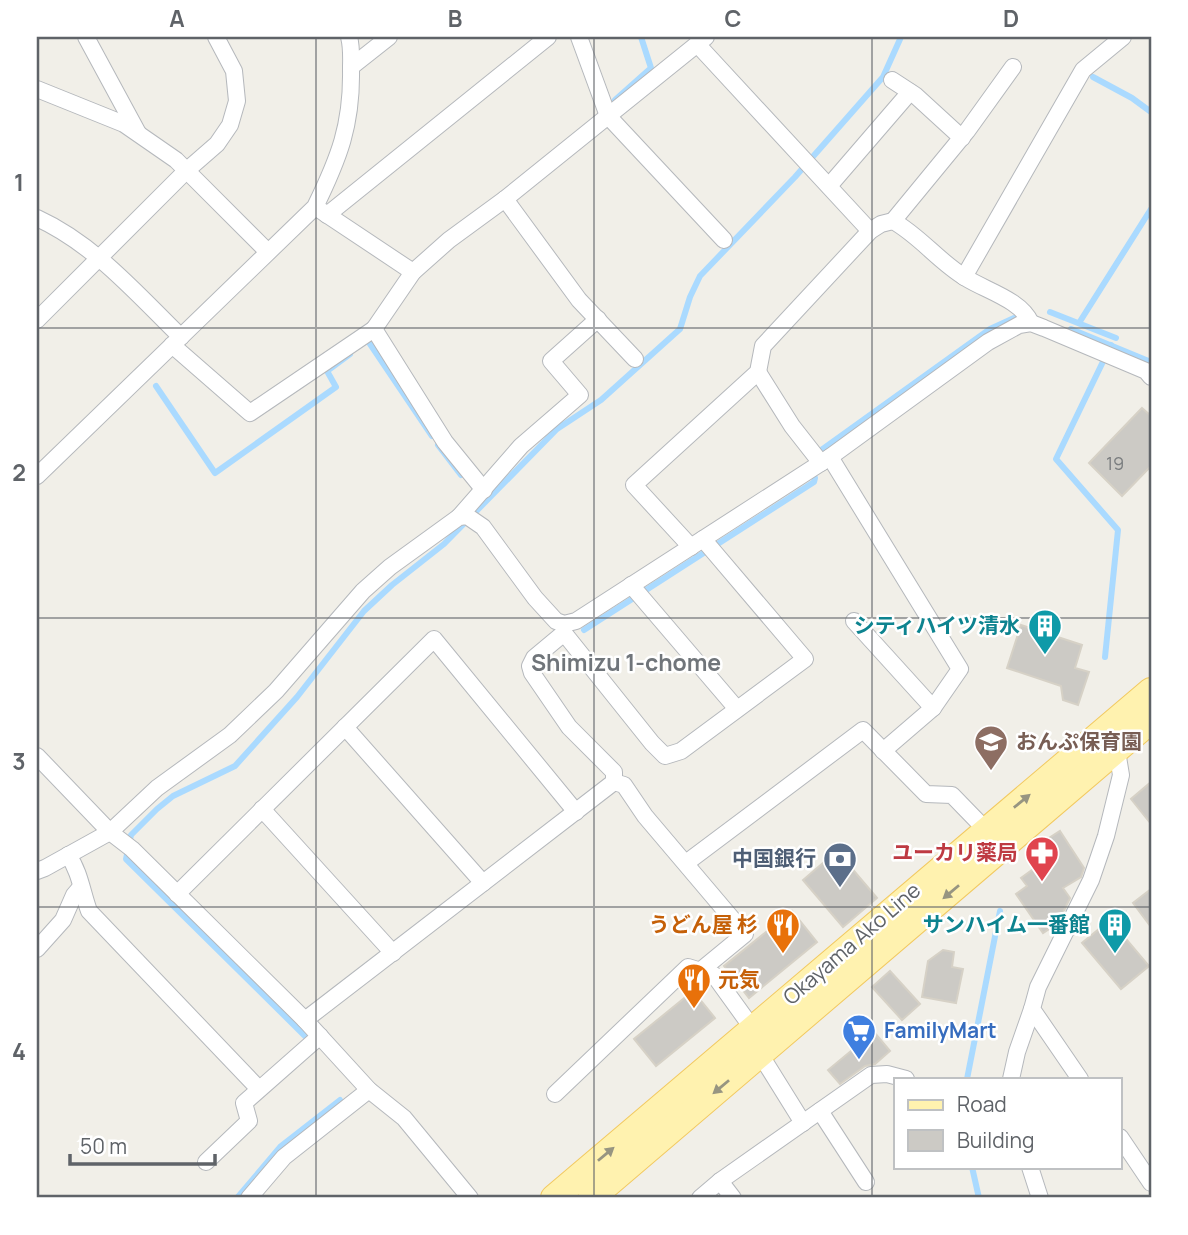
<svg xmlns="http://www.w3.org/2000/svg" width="1188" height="1235" viewBox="0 0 1188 1235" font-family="Manrope,'Noto Sans JP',sans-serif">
	<rect width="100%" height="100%" fill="#f1efe8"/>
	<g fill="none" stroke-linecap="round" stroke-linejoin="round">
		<g stroke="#aadaff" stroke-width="6">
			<path d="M1093,77L1132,98L1151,112"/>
			<path d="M615,100L651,68L641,37"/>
			<path d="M1050,312L1116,338"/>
			<path d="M1079,323L1151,209"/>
			<path d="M1071,329L1151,362"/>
			<path d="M370,338L368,341L432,436"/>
			<path d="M156,386L215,473L336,387L327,371L350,354"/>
			<path d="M438,445L461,475"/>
			<path d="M820,451L990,329L1014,318"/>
			<path d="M584,630L814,482L815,478"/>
			<path d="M1105,657L1118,530L1056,459L1111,345"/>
			<path d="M306,1037L126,859L131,835L157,809L173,796L235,766L297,697L364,611L392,585L444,544L557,429L601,400L680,329L690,297L700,276L795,177L883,77L901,37"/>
			<path d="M967,1079L1000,911"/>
			<path d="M972,1167L979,1198"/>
			<path d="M237,1198L281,1146L340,1100"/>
		</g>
	</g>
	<g fill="#cccac5" stroke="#d6d1c6" stroke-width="2">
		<path d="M1142,408L1151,416V466L1122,496L1089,463Z"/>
		<path d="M1021,625L1082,645L1075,668L1089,672L1078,705L1063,700L1061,686L1007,668Z"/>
		<path d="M1151,782V824L1131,799Z"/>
		<path d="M1060,831L1084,868L1081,877L1063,888L1070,898L1058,923L1043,933L1016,894L1027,886L1021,878L1047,859L1038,845Z"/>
		<path d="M837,851L877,898L843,927L803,880Z"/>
		<path d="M1151,889V927L1133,903Z"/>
		<path d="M792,911L817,942L749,998L724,966Z"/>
		<path d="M1110,920L1149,966L1121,989L1082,943Z"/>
		<path d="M943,950L954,952L952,967L963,969L956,1003L922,997L928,961Z"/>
		<path d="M890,971L920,1004L902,1020L872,987Z"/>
		<path d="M693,991L715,1018L656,1066L634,1039Z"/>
		<path d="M874,1032L890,1051L875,1064L865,1066L840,1084L828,1070Z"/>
	</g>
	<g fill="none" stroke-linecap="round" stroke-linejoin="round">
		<g stroke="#b5b8bc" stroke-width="18">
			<g id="minor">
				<path d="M86,37L138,133"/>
				<path d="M579,37L608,116L724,240"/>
				<path d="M697,44L870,231"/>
				<path d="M351,67L389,37"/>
				<path d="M892,80L915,95L962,138"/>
				<path d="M37,89L124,124L176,160L268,252"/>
				<path d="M829,186L910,92"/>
				<path d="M505,199L579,300L635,359"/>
				<path d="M320,210L413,272"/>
				<path d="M327,215L548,37"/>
				<path d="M37,218C94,244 137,294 181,337"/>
				<path d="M893,221L967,131L1013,67"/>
				<path d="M964,277L1083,70L1123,37"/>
				<path d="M37,320L186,171L217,144L230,125L237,101L234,71L216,37"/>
				<path d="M172,345L250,413L374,329"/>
				<path d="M758,372L792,426L821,463"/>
				<path d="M830,457L960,669L933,708L883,751"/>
				<path d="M37,476L315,207C339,158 352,125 351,70C351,59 352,48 349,37"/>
				<path d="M484,490L445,442L374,329L413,272L449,240L505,199L706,37"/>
				<path d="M459,517L521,446L580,395L551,361L598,319"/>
				<path d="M691,547L634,485L758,372L763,346L870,231L881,224L893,221C920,236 939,262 966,278C987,291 1021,300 1031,323"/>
				<path d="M631,585L737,709"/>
				<path d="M854,621L933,708"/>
				<path d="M564,633L652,743L665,756L681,751L805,659L703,539"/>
				<path d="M345,727L483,883"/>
				<path d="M37,756L110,832L132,849L305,1020L369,1090L404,1118L470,1198"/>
				<path d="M614,782L624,785L645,816L745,934L700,971"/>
				<path d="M262,809L393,953"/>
				<path d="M68,855C80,872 82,892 89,911L259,1089"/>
				<path d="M686,863L863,730L926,794L952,795L986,830"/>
				<path d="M37,871L45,868L110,832L157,788L230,735L276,691L363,591L390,567L459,517L467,516L483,527L535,598L556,621L564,624L576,621L830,457L988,342L1019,325L1031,323L1044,328L1146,371L1151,377"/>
				<path d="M177,894L434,639L576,812"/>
				<path d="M37,949L63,920L74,895L80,888"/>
				<path d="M305,1020L614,782V772L569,727L532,673L530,666L534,658L564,633V624"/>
				<path d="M760,1054L803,1123"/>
				<path d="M1011,1079L1017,1052L1032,1009"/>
				<path d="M1080,1079L1032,1009L1038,987L1091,880L1106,836L1121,775L1117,751L1112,745"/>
				<path d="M555,1094L688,967L714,975L753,1029"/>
				<path d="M820,1111L866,1182"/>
				<path d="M1120,1137L1151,1183"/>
				<path d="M206,1162L249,1121L244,1103L320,1036"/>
				<path d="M1030,1167L1040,1198"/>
				<path d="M720,1181L733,1198"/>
				<path d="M249,1198L284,1157L369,1090"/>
				<path d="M700,1198L720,1181L871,1075L887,1074L906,1079"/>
			</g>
		</g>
		<g stroke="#f2c960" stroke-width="28">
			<g id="primary">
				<path d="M554,1198L1151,691"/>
				<path d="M591,1198L1151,720"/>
			</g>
		</g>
		<use href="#minor" stroke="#fff" stroke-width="16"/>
		<use href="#primary" stroke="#fff2af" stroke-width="26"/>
	</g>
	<defs><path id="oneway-solid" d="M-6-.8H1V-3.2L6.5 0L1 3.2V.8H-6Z" transform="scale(1.75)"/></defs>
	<g fill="#979581">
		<use href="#oneway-solid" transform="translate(1022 801) rotate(-39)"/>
		<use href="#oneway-solid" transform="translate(951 892) rotate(140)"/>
		<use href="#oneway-solid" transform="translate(721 1087) rotate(140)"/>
		<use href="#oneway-solid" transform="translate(606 1154) rotate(-40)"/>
	</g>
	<path fill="none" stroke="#5f6368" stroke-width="2" stroke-opacity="0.55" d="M316,37V1198M594,37V1198M872,37V1198M37,328H1151M37,618H1151M37,907H1151"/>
	<defs>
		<g id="building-pin" transform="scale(1.75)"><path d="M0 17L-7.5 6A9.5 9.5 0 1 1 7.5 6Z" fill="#0f9aa8" stroke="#fff"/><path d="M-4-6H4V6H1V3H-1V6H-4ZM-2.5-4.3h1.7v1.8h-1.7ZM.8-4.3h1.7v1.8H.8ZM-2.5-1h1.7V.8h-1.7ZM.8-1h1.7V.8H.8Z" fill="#fff"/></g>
		<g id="school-pin" transform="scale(1.75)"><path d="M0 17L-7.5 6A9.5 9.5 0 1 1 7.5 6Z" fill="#8d6e63" stroke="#fff"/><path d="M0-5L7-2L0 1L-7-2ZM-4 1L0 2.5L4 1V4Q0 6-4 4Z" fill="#fff"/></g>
		<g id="pharmacy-pin" transform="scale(1.75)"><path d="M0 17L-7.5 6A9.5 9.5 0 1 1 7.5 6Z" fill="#e0444e" stroke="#fff"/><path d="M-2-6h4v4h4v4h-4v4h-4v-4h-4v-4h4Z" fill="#fff"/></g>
		<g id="bank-pin" transform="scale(1.75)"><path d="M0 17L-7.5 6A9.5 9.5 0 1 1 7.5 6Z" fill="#5c6f8a" stroke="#fff"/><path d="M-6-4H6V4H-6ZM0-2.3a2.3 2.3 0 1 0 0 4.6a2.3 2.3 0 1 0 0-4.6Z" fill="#fff"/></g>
		<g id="restaurant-pin" transform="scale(1.75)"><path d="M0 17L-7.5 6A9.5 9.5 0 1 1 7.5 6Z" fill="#e8710a" stroke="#fff"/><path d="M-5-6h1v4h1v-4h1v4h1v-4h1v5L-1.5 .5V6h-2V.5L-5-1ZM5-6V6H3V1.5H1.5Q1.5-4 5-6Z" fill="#fff"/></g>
		<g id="supermarket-pin" transform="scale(1.75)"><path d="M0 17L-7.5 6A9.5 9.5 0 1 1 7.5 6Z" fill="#3f7fe0" stroke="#fff"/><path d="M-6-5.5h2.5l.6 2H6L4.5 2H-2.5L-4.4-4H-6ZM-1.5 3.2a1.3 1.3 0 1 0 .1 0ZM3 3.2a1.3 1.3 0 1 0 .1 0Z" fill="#fff"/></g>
	</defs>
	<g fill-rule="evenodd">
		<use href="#building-pin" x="1045" y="626"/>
		<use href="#school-pin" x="991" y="742"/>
		<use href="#pharmacy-pin" x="1042" y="853"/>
		<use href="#bank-pin" x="840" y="859"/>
		<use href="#restaurant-pin" x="783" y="925"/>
		<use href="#building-pin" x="1115" y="925"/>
		<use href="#restaurant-pin" x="694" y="980"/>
		<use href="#supermarket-pin" x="859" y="1031"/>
	</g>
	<g text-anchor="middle" stroke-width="5" stroke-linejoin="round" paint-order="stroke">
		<g font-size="18" fill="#7a7d7f">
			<text x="1115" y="470">19</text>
		</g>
		<g font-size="21" font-weight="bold" fill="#0d838f" stroke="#fff" text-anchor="end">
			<text x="1020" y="633">シティハイツ清水</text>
			<text x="1090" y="932">サンハイム一番館</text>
		</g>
		<g font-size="21" font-weight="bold" fill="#785e54" stroke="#fff" text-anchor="start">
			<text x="1016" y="749">おんぷ保育園</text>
		</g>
		<g font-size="21" font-weight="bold" fill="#be3a42" stroke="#fff" text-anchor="end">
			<text x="1018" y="860">ユーカリ薬局</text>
		</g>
		<g font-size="21" font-weight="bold" fill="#4e5e75" stroke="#fff" text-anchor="end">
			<text x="816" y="866">中国銀行</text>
		</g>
		<g font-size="21" font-weight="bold" fill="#c56008" stroke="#fff" text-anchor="end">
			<text x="758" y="932">うどん屋 杉</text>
			<text x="718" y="987" text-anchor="start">元気</text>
		</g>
		<g font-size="21" fill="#5f6368" stroke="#fff">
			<text transform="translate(852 944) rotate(-41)" y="7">Okayama Ako Line</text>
		</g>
		<g font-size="21" font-weight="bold" fill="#366cbe" stroke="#fff" text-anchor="start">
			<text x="884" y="1038">FamilyMart</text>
		</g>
		<g font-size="23" font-weight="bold" fill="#70757a" stroke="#fff">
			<text x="626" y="671">Shimizu 1-chome</text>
		</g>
	</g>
	<rect width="1188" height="1235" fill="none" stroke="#ffffff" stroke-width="77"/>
	<rect x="894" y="1078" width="228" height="91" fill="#ffffff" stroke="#bfc1c3" stroke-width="2"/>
	<rect x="908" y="1100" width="35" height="10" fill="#fff2af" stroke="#bfc1c3" stroke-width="2"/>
	<text x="957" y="1112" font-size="21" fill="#5f6368">Road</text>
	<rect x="908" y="1130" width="35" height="21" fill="#cccac5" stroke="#bfc1c3" stroke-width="2"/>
	<text x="957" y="1148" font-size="21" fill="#5f6368">Building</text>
	<path d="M70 1154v10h145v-10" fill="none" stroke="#5f6368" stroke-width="3.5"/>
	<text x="80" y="1154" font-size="21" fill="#5f6368" stroke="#ffffff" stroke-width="5" paint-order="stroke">50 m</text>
	<rect x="38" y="38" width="1112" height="1158" fill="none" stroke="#5f6368" stroke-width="2.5"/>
	<g font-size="23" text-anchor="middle" font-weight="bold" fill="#5f6368">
		<text x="177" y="27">A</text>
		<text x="455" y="27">B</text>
		<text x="733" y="27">C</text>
		<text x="1011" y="27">D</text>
		<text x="19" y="191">1</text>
		<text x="19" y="481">2</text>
		<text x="19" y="770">3</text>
		<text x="19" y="1060">4</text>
	</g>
</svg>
